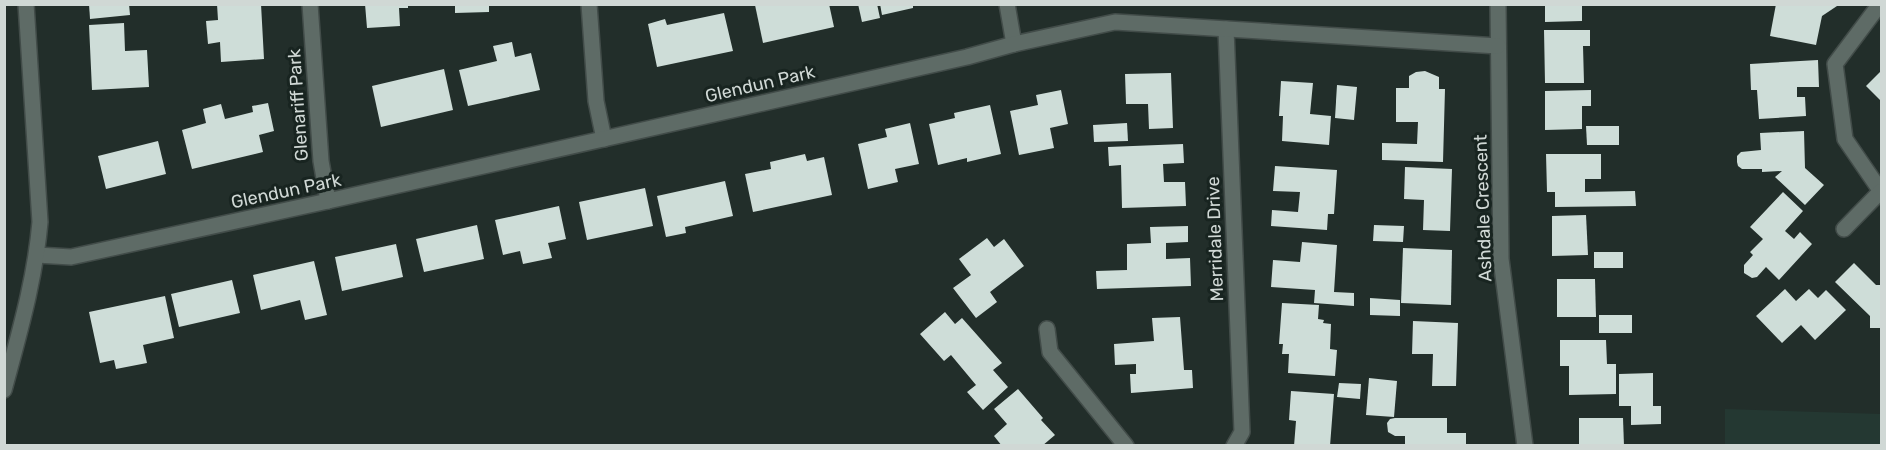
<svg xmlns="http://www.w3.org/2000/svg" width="1886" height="450" viewBox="0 0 1886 450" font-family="Rubik,sans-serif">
	<rect width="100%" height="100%" fill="#222e2a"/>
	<path fill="#243832" d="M1725,409L1881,414V445H1725Z"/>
	<g fill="#ceddd8">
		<path d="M89,4H129L130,15L90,19Z"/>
		<path d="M217,4H261L264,59L221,62L220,42L208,44L206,21L218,20Z"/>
		<path d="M365,4H408V8H399L400,26L367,28Z"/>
		<path d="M455,4H489V12L455,13Z"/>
		<path d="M758,4H829L834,27L763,43L755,5Z"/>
		<path d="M858,4H877L880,18L862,22Z"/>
		<path d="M880,4H913V8L882,15Z"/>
		<path d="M1545,4H1582V21L1545,22Z"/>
		<path d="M1776,4H1840L1822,16L1816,45L1770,36Z"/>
		<path d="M724,13L733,51L657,67L648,24L665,19L667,25Z"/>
		<path d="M124,23L125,51L147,50L149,87L92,90L89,25Z"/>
		<path d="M1544,30H1590V46H1583L1584,83H1545Z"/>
		<path d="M512,42L515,57L531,53L540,90L468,106L459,70L497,61L493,46Z"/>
		<path d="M1818,60L1819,87H1797V97H1805L1806,116L1759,119L1757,90H1751L1750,64Z"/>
		<path d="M444,69L453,110L381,127L372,86Z"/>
		<path d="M1882,70V102L1866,86Z"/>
		<path d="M1425,71L1439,77V89H1445L1443,162L1382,160V143L1417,144L1418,122H1396V88H1409V76L1416,72Z"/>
		<path d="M1171,73L1173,128L1149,129L1148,104H1126L1125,74Z"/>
		<path d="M1281,81L1313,83L1310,114L1331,116L1329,145L1282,141L1283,116H1279Z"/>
		<path d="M1337,85L1357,87L1354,120L1335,118Z"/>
		<path d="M1061,90L1068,124L1050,128L1054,148L1019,155L1010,111L1038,105L1036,95Z"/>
		<path d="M1591,90V106H1582V129L1545,130V91Z"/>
		<path d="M268,103L274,131L259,135L263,152L192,169L182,130L206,123L203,109L221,104L225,119L253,112L252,106Z"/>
		<path d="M990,105L1001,154L967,162V158L938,165L929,124L955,118L954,113Z"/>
		<path d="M910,123L919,164L895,169L898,182L868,189L858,144L887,137L885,129Z"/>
		<path d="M1127,123L1128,141L1094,142L1093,125Z"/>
		<path d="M1586,126H1619V145H1587Z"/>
		<path d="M1804,131L1805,168L1824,185L1805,205L1775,177L1782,171L1762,172V169H1742L1738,166L1737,162V156L1741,152L1761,150L1760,133Z"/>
		<path d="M158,141L166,174L106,189L98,156Z"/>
		<path d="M1183,144L1184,163L1163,164L1164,182H1185L1186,206L1122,208L1121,165L1109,166L1108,147Z"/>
		<path d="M805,154L807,161L824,157L832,195L753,212L745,174L771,169L770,162Z"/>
		<path d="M1546,154H1601V179H1585V192L1635,191L1636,206L1555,207V192H1547Z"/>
		<path d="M1275,166L1337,170L1334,214H1328L1327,230L1271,226L1272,210L1298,212L1300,192L1273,191Z"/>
		<path d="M1405,167L1452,169L1450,231L1423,230L1424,200L1404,199Z"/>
		<path d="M725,181L733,216L685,227L686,233L666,237L657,196Z"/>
		<path d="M645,188L653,226L587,240L579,202Z"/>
		<path d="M1783,192L1803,211L1785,231L1794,239L1800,232L1812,244L1779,280L1766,267L1757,277L1752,278L1744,273V265L1753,255L1750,252L1763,239L1750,227Z"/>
		<path d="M559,206L566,239L548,243L552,258L523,264L520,251L503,255L495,220Z"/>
		<path d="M1586,215L1588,255L1552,256V216Z"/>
		<path d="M477,225L484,259L424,272L416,239Z"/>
		<path d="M1374,225L1404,226L1403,242L1373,241Z"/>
		<path d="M1188,226V242L1166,243V259L1190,258L1191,286L1097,289L1096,271L1127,270V244L1151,243L1150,227Z"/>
		<path d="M987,238L994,247L1004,239L1024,266L990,292L997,302L976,318L953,288L971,275L959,259Z"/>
		<path d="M1302,242L1337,245L1334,292L1354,293V306L1314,303L1315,290L1271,287L1273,260L1300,262Z"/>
		<path d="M396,244L403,277L342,291L335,257Z"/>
		<path d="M1403,248L1452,250L1451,305L1401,303Z"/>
		<rect x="1594" y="252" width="29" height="16"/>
		<path d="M314,261L327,315L305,320L300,300L261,310L253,275Z"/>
		<path d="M1854,263L1876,285H1882V328H1870V316L1835,282Z"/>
		<path d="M1557,279H1595L1596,317H1557Z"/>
		<path d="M232,280L240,313L179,327L171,294Z"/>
		<path d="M1785,289L1796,301L1809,289L1818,298L1826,290L1846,310L1815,340L1801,325L1782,343L1756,316Z"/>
		<path d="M165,296L174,338L143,345L147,363L116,369L114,360L100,363L89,312Z"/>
		<path d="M1370,298L1400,300V316L1370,315Z"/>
		<path d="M1282,303L1319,305L1318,319L1324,320L1323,323L1331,324L1330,349L1337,350L1335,376L1288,373L1289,354H1282L1283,344H1279Z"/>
		<path d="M945,312L955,324L962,318L1002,363L993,370L1008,387L983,410L967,392L976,385L951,355L944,361L920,334Z"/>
		<rect x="1599" y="315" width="33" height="18"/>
		<path d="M1180,317L1184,370H1192L1193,388L1131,393L1130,374H1136V364L1115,365L1114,344L1154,341L1152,318Z"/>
		<path d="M1413,321L1458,323L1456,386H1432L1433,354H1412Z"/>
		<path d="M1560,340H1606L1607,364H1616V394L1569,395V366H1560Z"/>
		<path d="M1653,373V406H1661V424L1631,425V406H1619V374Z"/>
		<path d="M1369,378L1397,381L1394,417L1366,415Z"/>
		<path d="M1339,383L1361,384L1360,399L1337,397Z"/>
		<path d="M1018,389L1043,418L1041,420L1055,435L1042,446H1002L994,436L1007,424L994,409Z"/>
		<path d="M1291,391L1334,394L1330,446H1294L1296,421L1289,420Z"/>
		<path d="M1395,418H1447V433H1466V446H1405V436H1395L1388,432L1387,423L1390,419Z"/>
		<path d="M1579,418H1623L1624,446H1579Z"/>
	</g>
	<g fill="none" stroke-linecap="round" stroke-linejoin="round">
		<g stroke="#424c49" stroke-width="18">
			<g id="minor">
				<path d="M310,4L321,161L328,201"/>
				<path d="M589,4L596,101L604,139"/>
				<path d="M1007,4L1014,44"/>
				<path d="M1498,4L1501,259L1525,446"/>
				<path d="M1880,4L1835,64L1845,139L1882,193"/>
				<path d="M1226,29L1242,432L1234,446"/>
				<path d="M1844,229L1880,192"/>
				<path d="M37,255L71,257L328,201L967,57L1014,44L1115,22L1498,46"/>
				<path d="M1047,329L1050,352L1126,446"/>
				<path d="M4,390C19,334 35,280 40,222L26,4"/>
			</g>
		</g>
		<use href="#minor" stroke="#5e6b66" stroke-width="15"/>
	</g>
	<g text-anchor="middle" stroke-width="6" stroke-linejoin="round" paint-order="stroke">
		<g font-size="18" fill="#d0d8d5" stroke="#182420">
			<text transform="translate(760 84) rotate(-13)" y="6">Glendun Park</text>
			<text transform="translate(298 105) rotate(-94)" y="6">Glenariff Park</text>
			<text transform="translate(286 191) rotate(-12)" y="6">Glendun Park</text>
			<text transform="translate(1483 208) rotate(-92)" y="6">Ashdale Crescent</text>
			<text transform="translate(1215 239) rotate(-92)" y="6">Merridale Drive</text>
		</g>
	</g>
	<rect width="1886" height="450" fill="none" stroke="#d0d8d5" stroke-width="12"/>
</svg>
